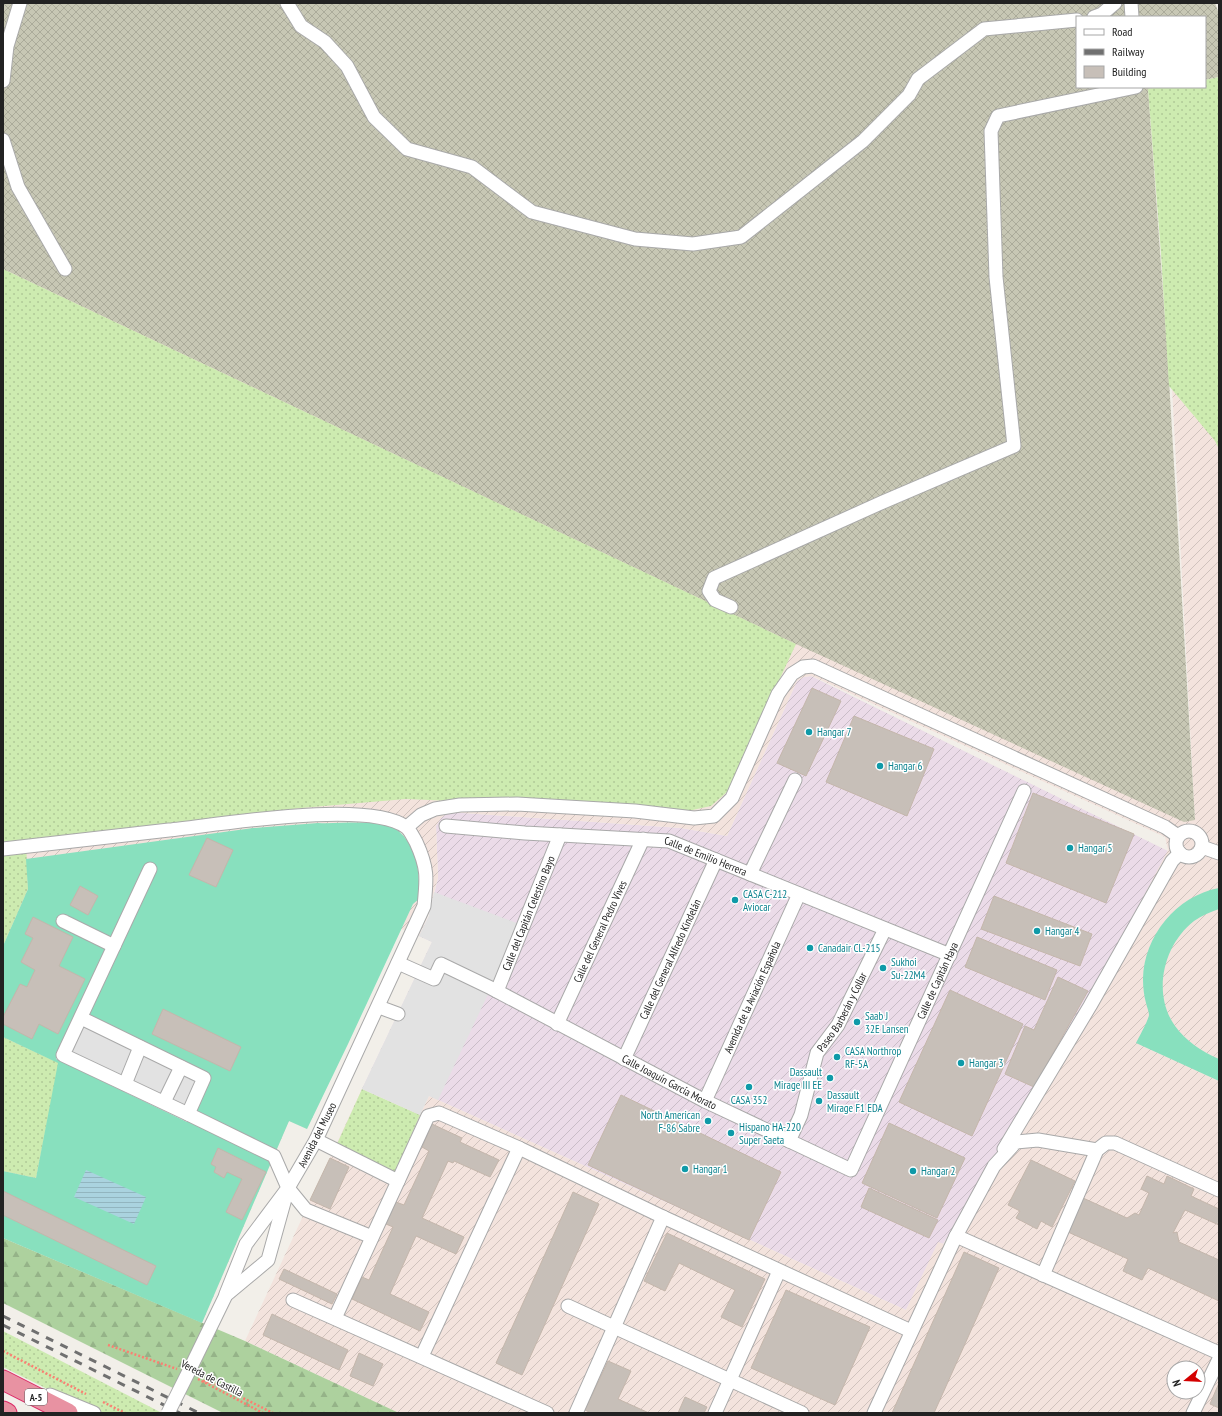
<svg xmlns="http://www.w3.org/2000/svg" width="1222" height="1416" viewBox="0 0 1222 1416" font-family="'PT Sans Narrow',sans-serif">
	<defs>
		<pattern id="industrial-furrows" width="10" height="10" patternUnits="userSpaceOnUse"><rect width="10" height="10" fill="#ebdbe8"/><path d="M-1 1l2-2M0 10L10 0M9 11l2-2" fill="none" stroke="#c9bcc7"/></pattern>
		<pattern id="military-furrows" width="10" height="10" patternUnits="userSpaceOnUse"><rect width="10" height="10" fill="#f3e3dd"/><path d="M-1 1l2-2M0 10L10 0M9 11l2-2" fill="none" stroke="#d0c2bd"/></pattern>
		<pattern id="construction-cross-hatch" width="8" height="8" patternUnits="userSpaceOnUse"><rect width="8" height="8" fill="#c7c7b4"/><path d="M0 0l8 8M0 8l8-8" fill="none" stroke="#abab9a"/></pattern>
		<pattern id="grass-dots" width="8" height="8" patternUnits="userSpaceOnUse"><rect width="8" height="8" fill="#cdebb0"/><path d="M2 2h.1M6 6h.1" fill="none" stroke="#b0c997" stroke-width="1.8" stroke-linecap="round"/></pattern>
		<pattern id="forest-firs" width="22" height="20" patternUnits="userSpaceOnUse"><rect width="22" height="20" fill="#add19e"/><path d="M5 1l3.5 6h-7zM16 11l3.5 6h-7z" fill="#95b388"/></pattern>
		<pattern id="water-rules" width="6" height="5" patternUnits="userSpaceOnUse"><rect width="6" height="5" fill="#aad3df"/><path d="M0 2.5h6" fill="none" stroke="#92b5bf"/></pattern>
	</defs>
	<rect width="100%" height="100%" fill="#f2efe9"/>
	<path fill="url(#industrial-furrows)" d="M811,676L1168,851L1092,994L943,1244L938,1243L906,1310L429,1096L362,1089L432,942L419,936L429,916L438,878L436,826L441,818L449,812L681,828L727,836L797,681L804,677Z"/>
	<path fill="url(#military-furrows)" fill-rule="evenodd" d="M1219,78V1413H398L245,1341L362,1089L420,1115L429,1096L906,1310L938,1242L944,1244L1092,994L1168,850L1165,837L812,676L804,677L797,681L727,836L681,828L449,812L441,818L436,826L438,878L427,918L419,936L401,929L307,1129L289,1121L202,1323L3,1238V269L1195,820L1170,350L1205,87ZM1174,1368H1198V1392H1174Z"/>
	<path fill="url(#construction-cross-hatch)" d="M3,3H1215L1219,14V77L1205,80V17H1077V87H1159L1148,89L1167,346L1195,820L1184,822L785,639L3,269Z"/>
	<g fill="url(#grass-dots)">
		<path d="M1219,77V449L1215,441L1169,386L1161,254L1148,89L1159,87H1205V80Z"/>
		<path d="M3,269L796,644L727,792L711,806L688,811L406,799L301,808L26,841L28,889L3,946Z"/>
		<path d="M3,1037L59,1063L36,1178L3,1171Z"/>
		<path d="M362,1089L420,1115L395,1172L337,1144Z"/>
		<path d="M3,1331L162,1413H96L3,1367Z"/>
	</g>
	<path fill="url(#forest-firs)" d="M3,1238L245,1341L399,1413H223L3,1303Z"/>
	<g fill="#88e0be">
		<path d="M318,823C338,824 370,820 389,826C404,830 414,850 417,864C419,875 419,887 420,898L413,904L348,1044L307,1129L289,1121L202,1323L3,1238V1171L36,1178L58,1063L3,1037V946L28,889L26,859L253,828Z"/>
		<path d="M1219,888V909C1210,912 1201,916 1194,921C1163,945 1152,994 1175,1026C1187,1042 1201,1051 1219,1059V1081L1136,1043C1139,1037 1148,1021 1149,1015C1149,1012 1147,1007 1146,1003C1144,996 1143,987 1143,979C1144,936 1176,896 1219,888Z"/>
	</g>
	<g fill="#e2e2e2">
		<path d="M434,892L517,923L491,988L438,1100L429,1096L420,1115L362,1089L432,942L419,936L429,916Z"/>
		<path d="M77,1013L210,1075L187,1122L56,1059Z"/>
	</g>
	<path fill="url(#water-rules)" d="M86,1170L146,1197L134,1224L74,1197Z"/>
	<g fill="#c7bfb8" stroke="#c4b6ab">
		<path d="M812,688L841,701L806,776L777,763Z"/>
		<path d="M854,716L934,749L907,816L826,782Z"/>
		<path d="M1033,793L1134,834L1106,903L1006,863Z"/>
		<path d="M207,838L233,850L216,887L189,875Z"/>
		<path d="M80,886L98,896L88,915L70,905Z"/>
		<path d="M994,896L1092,934L1080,966L981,929Z"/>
		<path d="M33,917L73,937L59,966L85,979L58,1034L39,1024L32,1039L3,1024V1017L20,984L27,987L35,970L21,962L33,938L25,934Z"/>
		<path d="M977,937L1057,970L1045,1000L965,967Z"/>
		<path d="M1058,977L1088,991L1034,1087L1005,1074L1025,1026L1034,1030Z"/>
		<path d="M950,990L1023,1024L972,1136L899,1102Z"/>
		<path d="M163,1009L241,1047L230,1071L152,1034Z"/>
		<path d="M621,1095L781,1172L749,1240L588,1165Z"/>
		<path d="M889,1123L965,1158L937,1218L862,1183Z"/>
		<path d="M432,1124L462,1138L460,1142L499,1160L490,1177L454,1161L453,1163L448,1161L422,1218L464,1237L456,1254L416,1236L390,1294L429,1312L420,1331L352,1299L362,1277L369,1280L393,1227L386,1224L396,1202L404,1205L429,1151L422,1147Z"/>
		<path d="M218,1148L266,1172L242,1220L226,1212L242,1179L227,1172L224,1178L214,1172L216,1167L211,1164Z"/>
		<path d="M330,1158L349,1167L330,1209L310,1200Z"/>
		<path d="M1031,1160L1075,1181L1052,1227L1041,1221L1037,1229L1016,1218L1020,1211L1008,1205Z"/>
		<path d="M1147,1176L1164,1184L1167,1176L1194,1189L1191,1196L1219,1209V1225L1185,1210L1173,1233L1177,1232L1179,1242L1219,1260V1301L1148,1268L1142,1280L1123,1271L1128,1259L1068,1232L1083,1198L1127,1218L1135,1213L1139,1215L1149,1193L1141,1189Z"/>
		<path d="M869,1188L938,1220L929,1238L861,1207Z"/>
		<path d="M3,1191L156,1266L147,1285L3,1215Z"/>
		<path d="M573,1192L599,1204L522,1375L496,1363Z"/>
		<path d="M667,1233L765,1279L742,1327L721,1317L735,1290L679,1263L665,1291L644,1281Z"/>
		<path d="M964,1252L999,1268L934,1413H892Z"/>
		<path d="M284,1269L337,1294L332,1304L279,1279Z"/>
		<path d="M786,1290L870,1327L835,1405L751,1368Z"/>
		<path d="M272,1314L348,1350L339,1370L263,1335Z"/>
		<path d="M359,1353L383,1364L373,1386L350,1376Z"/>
		<path d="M608,1361L631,1371L618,1399L649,1413H591L585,1410Z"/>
		<path d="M1219,1383V1408L1210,1404Z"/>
		<path d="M685,1397L707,1407L704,1413H678Z"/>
	</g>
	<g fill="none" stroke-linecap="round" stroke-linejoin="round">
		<g stroke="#a9a9a9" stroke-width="15">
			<g id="minor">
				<path d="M287,3L301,26L325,42L347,66L374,117L407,149L472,167L532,212L635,239L693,244L741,237L863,141L909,95L918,79L984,29L1077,20"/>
				<path d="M1131,3L1132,17"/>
				<path d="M1094,17L1102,14L1115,3"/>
				<path d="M3,81L7,46L20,3"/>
				<path d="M3,140L18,187L65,269"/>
				<path d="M731,607L715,600L709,591L714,578L883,502L1014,446L996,277L991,131L998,116L1136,87"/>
				<path id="s1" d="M446,826L525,833L669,841L950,955"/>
				<path d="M407,827L421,815L435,809L460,805L517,804L635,811L694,818L714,816L732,798L778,694L792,674L803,667L813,666L1165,827L1178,836"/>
				<circle cx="1189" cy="844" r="13"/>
				<path d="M1202,847L1219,853"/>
				<path d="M3,849C58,843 114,836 169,830C218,825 368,799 406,827C410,830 413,837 416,842C428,868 427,878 424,906L316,1140L288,1188L268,1260L226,1295L188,1373"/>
				<path d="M150,869L63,1055L188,1114L274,1156L288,1188L246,1244L226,1294"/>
				<path d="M750,874L795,780"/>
				<path d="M63,921L114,946"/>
				<path id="s2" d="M398,963L434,979L441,964L491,988L705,1101L851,1170L1024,791"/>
				<path id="s3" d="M497,991L560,835"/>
				<path d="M379,1007L398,1014"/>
				<path d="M81,1018L204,1078L188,1114"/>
				<path id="s4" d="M557,1024L643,839"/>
				<path id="s5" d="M624,1059L716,860"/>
				<path d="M125,1084L140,1047"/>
				<path id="s6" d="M705,1101L799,894"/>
				<path d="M164,1102L181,1067"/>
				<path d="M316,1140L398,1181"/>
				<path id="s7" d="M789,1141L801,1115L817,1053L838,1025L885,929"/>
				<path d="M1004,1149L1090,1006L1172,861L1180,853"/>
				<path d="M288,1188L306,1210L372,1237"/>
				<path d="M956,1236L1219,1353"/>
				<path d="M1043,1275L1097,1150L1106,1143H1115L1219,1190"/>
				<path d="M293,1300L547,1413"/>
				<path d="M568,1306L802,1413"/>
				<path d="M335,1318L428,1116L439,1113L519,1148L663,1217L911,1331"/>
				<path d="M422,1356L519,1148"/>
				<path d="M50,1395L94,1413"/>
				<path d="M576,1413L663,1217"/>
				<path d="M715,1413L779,1271"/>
				<path d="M874,1413L956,1236L994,1166L1016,1142L1038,1140L1097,1150"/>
				<path d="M1193,1413L1219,1359"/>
			</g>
		</g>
		<g stroke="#dc2a67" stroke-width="21">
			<g id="highway">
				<path d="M3,1380L68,1413"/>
				<path d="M3,1411L7,1413"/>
			</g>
		</g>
		<g stroke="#fa8072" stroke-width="2.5" stroke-dasharray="2 2" stroke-linecap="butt">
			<path d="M108,1345L177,1369"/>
			<path d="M3,1351L86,1394"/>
			<path d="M198,1379L263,1413"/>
			<path d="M203,1381L215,1384L273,1413"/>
			<path d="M103,1402L125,1413"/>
		</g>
		<use href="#minor" stroke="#fff" stroke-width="13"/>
		<use href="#highway" stroke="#e892a2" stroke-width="19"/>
		<g stroke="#707070" stroke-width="3" stroke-dasharray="8 8" stroke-linecap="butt">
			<path d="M3,1316L199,1413"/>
			<path d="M3,1325L180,1413"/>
		</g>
		<g stroke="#a9a9a9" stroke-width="15" stroke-linecap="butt">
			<path id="minor-bridge" d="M168,1413L188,1373"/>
		</g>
		<use href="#minor-bridge" stroke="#fff" stroke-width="13"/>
	</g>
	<g fill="#0f9aa8" stroke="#fff" stroke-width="1.5">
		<circle cx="809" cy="732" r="4"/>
		<circle cx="880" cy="766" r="4"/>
		<circle cx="1070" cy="848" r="4"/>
		<circle cx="735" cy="900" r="4"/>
		<circle cx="1037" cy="931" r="4"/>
		<circle cx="810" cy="948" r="4"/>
		<circle cx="883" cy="968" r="4"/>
		<circle cx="857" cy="1022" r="4"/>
		<circle cx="837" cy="1057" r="4"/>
		<circle cx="961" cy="1063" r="4"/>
		<circle cx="830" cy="1078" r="4"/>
		<circle cx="749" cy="1087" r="4"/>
		<circle cx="819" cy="1101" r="4"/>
		<circle cx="708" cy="1121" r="4"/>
		<circle cx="731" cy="1133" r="4"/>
		<circle cx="685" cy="1169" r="4"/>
		<circle cx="913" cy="1171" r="4"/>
	</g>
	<g text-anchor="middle" stroke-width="3" stroke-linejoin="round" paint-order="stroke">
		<rect fill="#fff" stroke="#646464" stroke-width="1" x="25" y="1389" width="22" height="16" rx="3"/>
		<g font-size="10" font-weight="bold" fill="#222">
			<text x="36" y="1401">A-5</text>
		</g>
		<g font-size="11" fill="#0d838f" stroke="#fff" text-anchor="start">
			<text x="817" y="736">Hangar 7</text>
			<text x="888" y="770">Hangar 6</text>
			<text x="1078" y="852">Hangar 5</text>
			<text x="743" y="898">CASA C-212<tspan x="743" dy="13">Aviocar</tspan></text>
			<text x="1045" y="935">Hangar 4</text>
			<text x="818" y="952">Canadair CL-215</text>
			<text x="891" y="966">Sukhoi<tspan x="891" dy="13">Su-22M4</tspan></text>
			<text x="865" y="1020">Saab J<tspan x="865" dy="13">32E Lansen</tspan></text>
			<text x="845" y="1055">CASA Northrop<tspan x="845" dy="13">RF-5A</tspan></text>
			<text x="969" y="1067">Hangar 3</text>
			<text x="822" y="1076" text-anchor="end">Dassault<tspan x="822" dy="13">Mirage III EE</tspan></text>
			<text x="827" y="1099">Dassault<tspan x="827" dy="13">Mirage F1 EDA</tspan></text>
			<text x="749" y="1104" text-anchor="middle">CASA 352</text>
			<text x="700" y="1119" text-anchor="end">North American<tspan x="700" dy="13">F-86 Sabre</tspan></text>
			<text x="739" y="1131">Hispano HA-220<tspan x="739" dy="13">Super Saeta</tspan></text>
			<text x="693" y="1173">Hangar 1</text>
			<text x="921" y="1175">Hangar 2</text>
		</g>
		<g font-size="11" fill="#222" stroke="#fff">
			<text dy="4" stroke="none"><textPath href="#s1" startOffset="263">Calle de Emilio Herrera</textPath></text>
			<text dy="4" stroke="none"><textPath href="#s3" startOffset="84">Calle del Capitán Celestino Bayo</textPath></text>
			<text dy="4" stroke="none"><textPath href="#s4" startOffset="102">Calle del General Pedro Vives</textPath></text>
			<text dy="4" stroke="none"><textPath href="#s5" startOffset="110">Calle del General Alfredo Kindelán</textPath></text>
			<text dy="4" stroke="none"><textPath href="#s2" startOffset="723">Calle de Capitán Haya</textPath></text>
			<text dy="4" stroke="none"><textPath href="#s6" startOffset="114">Avenida de la Aviación Española</textPath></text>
			<text dy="4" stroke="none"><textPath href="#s7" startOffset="141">Paseo Barberán y Collar</textPath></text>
			<text dy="4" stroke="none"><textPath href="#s2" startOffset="313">Calle Joaquín García Morato</textPath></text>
			<text transform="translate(317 1135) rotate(-63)" y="4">Avenida del Museo</text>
			<text transform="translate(212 1378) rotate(27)" y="4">Vereda de Castilla</text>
		</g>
	</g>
	<rect width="1222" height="1416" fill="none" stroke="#222222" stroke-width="8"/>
	<rect x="1076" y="16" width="130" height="72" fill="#ffffff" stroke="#a7a7a7"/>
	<rect x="1084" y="29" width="20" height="6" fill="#ffffff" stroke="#a7a7a7"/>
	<text x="1112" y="36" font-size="12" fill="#222222">Road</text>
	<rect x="1084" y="49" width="20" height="6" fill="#707070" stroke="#a7a7a7"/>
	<text x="1112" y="56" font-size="12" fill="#222222">Railway</text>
	<rect x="1084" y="66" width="20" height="12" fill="#c7bfb8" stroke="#a7a7a7"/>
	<text x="1112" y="76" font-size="12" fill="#222222">Building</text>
	<g transform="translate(1186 1380) rotate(252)"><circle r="19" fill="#ffffff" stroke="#a7a7a7"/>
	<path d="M0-3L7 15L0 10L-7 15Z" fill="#d40000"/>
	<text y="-6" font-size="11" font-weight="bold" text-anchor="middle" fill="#222222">N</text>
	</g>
</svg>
